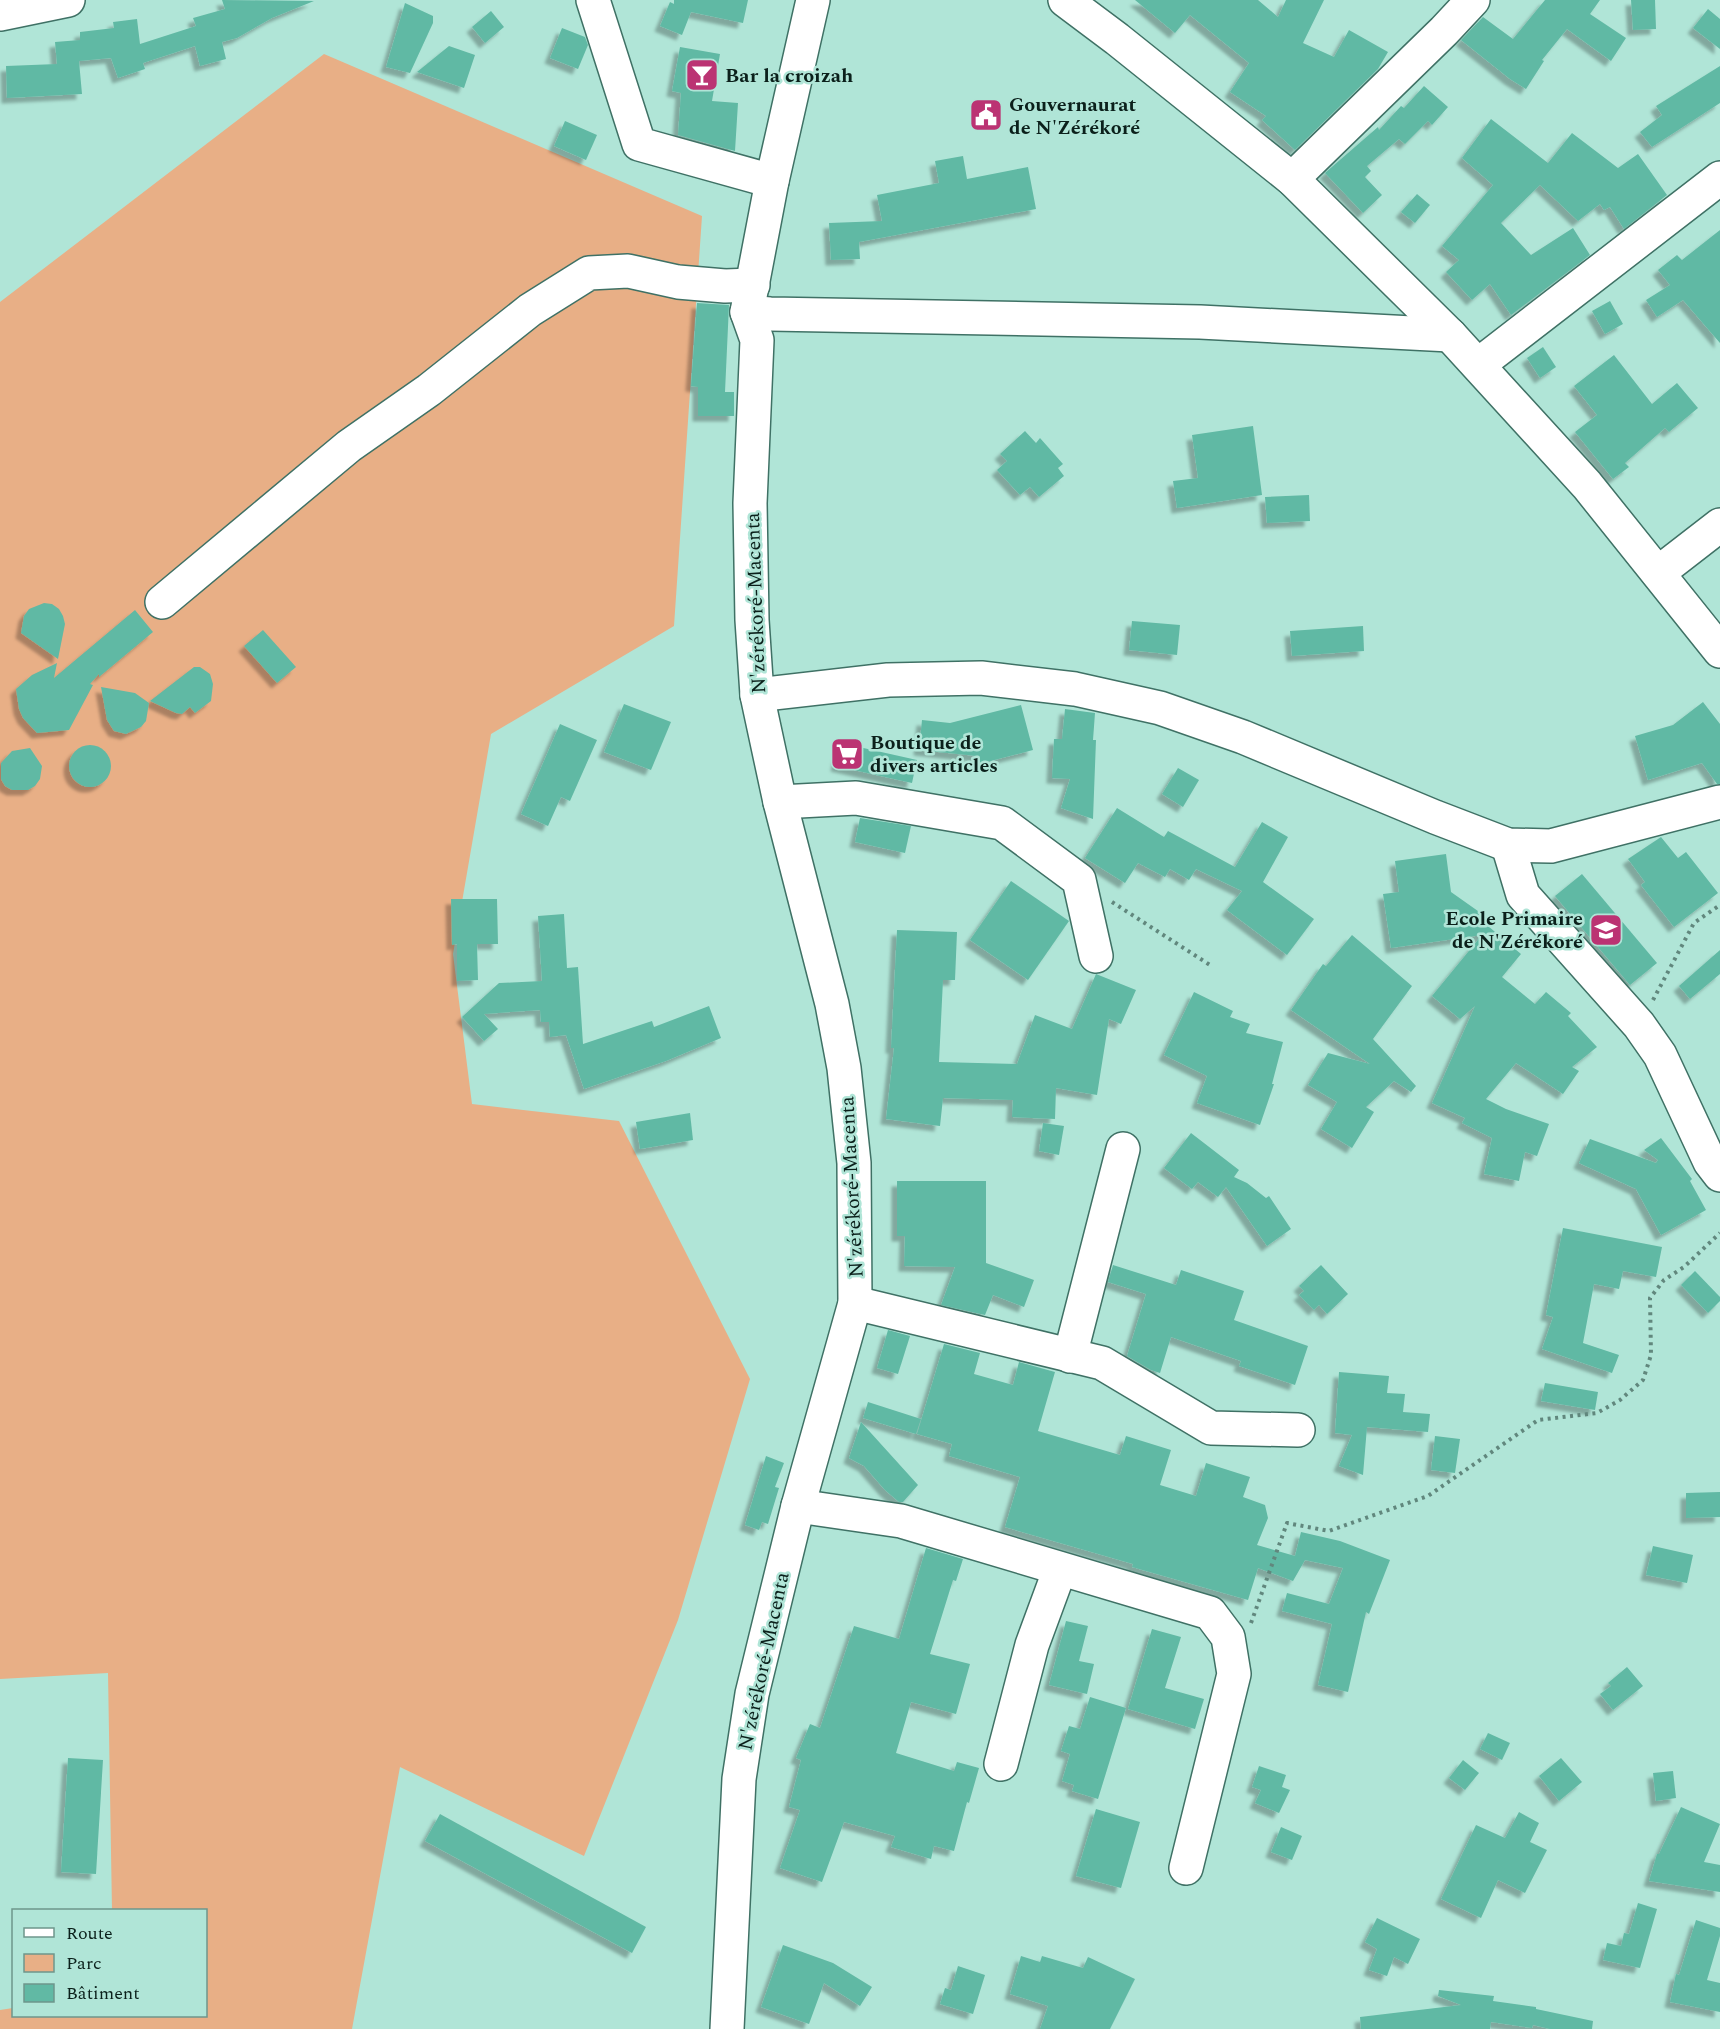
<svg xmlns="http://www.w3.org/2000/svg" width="1720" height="2029" viewBox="0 0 1720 2029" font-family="Spectral,serif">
	<defs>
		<filter id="shadow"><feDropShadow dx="-5.5" dy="5.5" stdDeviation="1.5" flood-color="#0004"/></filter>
	</defs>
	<rect width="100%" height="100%" fill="#b0e5d7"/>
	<path fill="#e8af86" d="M324,54L702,216L674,626L491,734L453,954L472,1104L619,1121L750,1379L678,1620L584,1856L400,1767L352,2029H0V2010L13,2008L14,2016H206V1910H112L108,1673L0,1679V302Z"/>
	<g fill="#61b9a4" filter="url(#shadow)">
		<path d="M222,0L314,1L272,18L237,38L222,42L226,59L200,66L195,46L143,63L145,69L118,78L111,58L79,61L82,94L7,98L6,66L57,64L55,42L80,40V32L114,28L113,22L137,19L140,44L196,26L193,18L225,9Z"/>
		<path d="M674,0H748L743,23L691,12L682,35L660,26L670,2L674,4Z"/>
		<path d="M1135,0H1258L1278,17L1286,0H1324L1303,43L1334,57L1349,30L1388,52L1378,69L1295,150L1262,120L1266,116L1230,92L1249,63L1190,15L1175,33Z"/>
		<path d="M1545,0H1600L1590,14L1626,38L1611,61L1567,29L1542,60L1544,61L1526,89L1510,79L1461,40L1483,17L1513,39Z"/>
		<path d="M1631,0H1655L1656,29L1633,30Z"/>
		<path d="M405,3L433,16V23L410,73L386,67Z"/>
		<path d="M1708,9L1720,19V49L1693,28Z"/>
		<path d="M491,11L504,27L485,43L472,27Z"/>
		<path d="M562,28L585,37L588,45L578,69L550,58Z"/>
		<path d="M449,46L475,55L464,88L417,72Z"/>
		<path d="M680,47L720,54L712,101L738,103L735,151L678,135L681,93L672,91Z"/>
		<path d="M1720,66V103L1652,147L1640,132L1662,115L1656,106Z"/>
		<path d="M1424,86L1448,107L1432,125L1428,121L1405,144L1399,139L1367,166L1371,171L1365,177L1382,195L1363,213L1325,173L1378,127L1379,130L1401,106L1404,108Z"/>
		<path d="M1491,119L1548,163L1572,133L1618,168L1638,154L1667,195L1624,229L1610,207L1604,210L1600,204L1578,221L1540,185L1501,223L1531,255L1573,228L1590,255L1511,315L1490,284L1472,300L1446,272L1459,260L1442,246L1493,185L1462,158Z"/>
		<path d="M565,121L597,135L586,160L554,146Z"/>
		<path d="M963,156L967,179L1028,167L1036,209L859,242L860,259L831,260L829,223L882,221L877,195L939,183L935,161Z"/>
		<path d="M1417,194L1430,205L1415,223L1401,212Z"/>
		<path d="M1720,230V343L1683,300L1657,317L1646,300L1670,285L1658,270L1677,255L1682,260Z"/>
		<path d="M1610,301L1623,324L1605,334L1592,311Z"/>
		<path d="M697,303L729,305L725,392H734V416H698V387L691,386Z"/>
		<path d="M1543,347L1556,367L1540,378L1527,358Z"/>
		<path d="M1614,355L1652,404L1677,383L1698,408L1669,432L1665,428L1625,463L1629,467L1613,479L1575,432L1597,415L1574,386Z"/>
		<path d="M1253,426L1262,495L1177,508L1173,481L1198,478L1192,435Z"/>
		<path d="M1025,431L1036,443L1040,438L1063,464L1058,468L1064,476L1039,497L1030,487L1020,495L997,470L1007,461L1000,454Z"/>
		<path d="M1309,495L1310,521L1267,523L1265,497Z"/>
		<path d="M44,603L52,604L59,609L63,616L65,624L58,659L21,633L24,616L29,609Z"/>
		<path d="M135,610L153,632L99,677V674L90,684L93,685L69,730L37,733L23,718L19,709L16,689L32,675L57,663L54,678Z"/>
		<path d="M1132,621L1180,625L1177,655L1129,650Z"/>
		<path d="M1363,626L1364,651L1292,656L1290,631Z"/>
		<path d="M263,630L296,667L277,683L244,646Z"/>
		<path d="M194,667H200L210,674L213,684L211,701L195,713L190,707L182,714L176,713L150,701Z"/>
		<path d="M101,687L135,693L149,703L146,721L141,727L126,734L114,731L107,720Z"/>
		<path d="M1703,702L1720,724V784H1717L1702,763L1648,780L1635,736L1673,725Z"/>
		<path d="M624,704L671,722L651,770L604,752Z"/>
		<path d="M1021,705L1033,750L979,764L977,756L919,750L922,720L950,723Z"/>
		<path d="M1065,709L1095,713L1093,740H1096L1093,819L1061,808L1070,779L1052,778L1054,739H1062Z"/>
		<path d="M560,724L597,740L570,801L561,797L548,826L521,814Z"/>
		<path d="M841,743L917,760L912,783L836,766Z"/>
		<circle cx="90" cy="766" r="21"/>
		<path d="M30,748L42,766L40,779L35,786L28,790H12L5,786L1,779V763L12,751Z"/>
		<path d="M1178,768L1199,780L1183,807L1162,794Z"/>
		<path d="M1117,808L1164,837L1168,831L1235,867L1262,822L1288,837L1263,882L1314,919L1287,955L1227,910L1242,891L1196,869L1189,880L1170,869L1165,877L1138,863L1125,883L1085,858Z"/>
		<path d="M860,818L911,826L905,853L855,842Z"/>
		<path d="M1661,837L1678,858L1686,852L1718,893L1674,927L1641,885L1645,882L1628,859Z"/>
		<path d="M1446,854L1451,892L1485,916L1481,920L1521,954L1502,977L1535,1004L1546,992L1571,1013L1568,1016L1597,1047L1572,1067L1579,1071L1563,1094L1516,1063L1486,1099L1506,1109L1549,1124L1537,1156L1525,1152L1519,1181L1484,1174L1492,1138L1462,1123L1465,1118L1432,1103L1475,1006L1460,1019L1432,996L1482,935L1391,948L1383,894L1399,892L1395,861Z"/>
		<path d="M1582,874L1657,963L1630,985L1555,896Z"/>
		<path d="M1011,881L1069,921L1028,980L970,940Z"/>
		<path d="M451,899H497L498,944H477L478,980L457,981V944L452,945Z"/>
		<path d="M564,914L567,968L578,967L583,1044L652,1021L654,1027L709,1006L721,1038L666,1061L584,1089L566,1035L550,1037L549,1022H541L540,1010L484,1014L498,1029L484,1041L462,1017L499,983L542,981L538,916Z"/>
		<path d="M897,930L957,932L955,980H943L939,1062L1017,1064L1035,1015L1072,1029L1096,974L1136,990L1121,1024L1109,1019L1097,1095L1056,1088L1055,1119L1012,1117L1013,1100L943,1098L940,1126L886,1119L894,1048H891Z"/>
		<path d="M1352,935L1412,986L1373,1039L1416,1086L1411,1092L1394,1081L1366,1107L1374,1112L1352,1148L1321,1129L1337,1102L1308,1085L1328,1053L1370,1064L1291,1010L1323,964L1326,966Z"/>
		<path d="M1720,950V974L1690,999L1679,986Z"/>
		<path d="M1194,992L1233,1011L1230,1017L1250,1024L1246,1033L1283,1042L1272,1084H1274L1260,1125L1197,1103L1207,1076L1164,1055Z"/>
		<path d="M690,1113L693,1140L640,1149L636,1122Z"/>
		<path d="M1043,1123L1064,1126L1059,1155L1039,1151Z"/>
		<path d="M1191,1133L1239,1170L1234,1177L1247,1183L1266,1198L1269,1196L1291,1229L1267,1246L1226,1187L1218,1197L1198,1182L1192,1189L1164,1168Z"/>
		<path d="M1661,1138L1692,1179L1690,1181L1706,1210L1661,1235L1636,1189L1579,1163L1590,1139L1656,1163L1658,1160L1644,1150Z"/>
		<path d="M897,1181H986V1263L1034,1280L1024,1307L993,1295L985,1315L941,1305L955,1267L904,1266L905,1236H897Z"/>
		<path d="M1563,1228L1662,1247L1656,1277L1623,1271L1619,1289L1594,1284L1583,1343L1619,1355L1612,1373L1542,1349L1553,1317L1546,1315Z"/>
		<path d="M1113,1265L1176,1285L1181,1270L1244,1291L1234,1320L1308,1346L1295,1385L1239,1366L1241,1361L1171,1337L1160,1373L1151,1370L1127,1356L1146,1294L1108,1282Z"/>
		<path d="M1321,1265L1348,1294L1327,1314L1319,1305L1314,1310L1299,1295L1304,1291L1299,1286Z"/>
		<path d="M1695,1271L1720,1297V1301L1708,1313L1681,1285Z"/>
		<path d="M888,1330L910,1336L898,1374L877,1368Z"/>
		<path d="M944,1344L980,1353L974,1374L1013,1385L1019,1362L1055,1372L1038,1431L1120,1455L1126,1436L1171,1450L1160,1485L1196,1496L1206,1463L1250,1477L1243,1497L1265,1505L1268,1518L1257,1545L1295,1556L1301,1532L1340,1541L1390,1560L1369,1614L1366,1612L1348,1692L1318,1685L1332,1624L1282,1611L1287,1593L1329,1604L1343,1568L1305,1560L1293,1581L1258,1568L1248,1600L1132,1567L1133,1564L1005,1527L1020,1477L949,1456L952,1444L917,1434Z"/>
		<path d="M1339,1372L1389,1376L1387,1393L1405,1394L1403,1412L1430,1414L1428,1432L1367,1427L1363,1475L1339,1466L1352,1435L1335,1433Z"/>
		<path d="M1545,1383L1598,1392L1595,1410L1541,1401Z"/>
		<path d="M868,1402L921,1419L916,1434L863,1418Z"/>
		<path d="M861,1422L918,1485L903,1502H899L885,1490L864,1466L849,1458Z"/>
		<path d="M1435,1436L1460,1439L1455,1473L1431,1470Z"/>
		<path d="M766,1456L784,1463L775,1487L779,1488L768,1524L762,1522L759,1530L745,1525Z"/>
		<path d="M1720,1492V1517L1686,1518V1493Z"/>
		<path d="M1653,1546L1693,1555L1687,1583L1646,1575Z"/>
		<path d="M926,1548L963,1559L956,1581L953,1580L930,1654L970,1664L956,1714L911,1702L896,1753L954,1771L957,1762L979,1768L969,1803L967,1802L954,1851L934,1846L931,1859L891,1847L895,1836L844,1822L822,1882L780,1868L800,1810L789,1807L801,1760L796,1758L810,1724L820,1728L854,1626L899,1639Z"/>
		<path d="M1066,1621L1088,1626L1079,1661L1094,1664L1087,1694L1049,1685Z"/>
		<path d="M1152,1629L1181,1637L1165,1688L1204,1699L1195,1729L1128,1709Z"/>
		<path d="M1627,1667L1643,1686L1613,1710L1600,1694L1611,1686L1608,1683Z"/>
		<path d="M1090,1697L1126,1708L1098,1799L1072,1791L1074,1785L1062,1781L1070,1754L1061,1751L1069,1726L1080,1729Z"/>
		<path d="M1488,1733L1510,1743L1502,1760L1480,1749Z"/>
		<path d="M68,1758L103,1760L96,1874L61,1872Z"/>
		<path d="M1561,1758L1582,1782L1559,1801L1539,1776Z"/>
		<path d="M1463,1760L1479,1773L1465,1790L1449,1778Z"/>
		<path d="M1259,1766L1286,1775L1282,1787L1290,1790L1279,1813L1255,1803L1261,1790L1252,1787Z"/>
		<path d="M1673,1771L1676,1798L1656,1801L1653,1773Z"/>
		<path d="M1681,1807L1720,1824L1704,1862L1720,1865V1892L1649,1881L1657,1854H1659Z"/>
		<path d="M1096,1809L1140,1822L1121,1888L1076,1876Z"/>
		<path d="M1519,1812L1539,1823L1530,1842L1547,1850L1525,1893L1498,1880L1481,1918L1441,1899L1476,1825L1505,1838Z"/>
		<path d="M440,1814L646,1927L632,1953L425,1841Z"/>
		<path d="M1281,1827L1302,1836L1292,1860L1271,1852Z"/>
		<path d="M1638,1903L1657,1909L1640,1968L1603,1960L1607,1943L1621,1946L1624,1933L1629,1934Z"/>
		<path d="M1377,1918L1420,1939L1408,1964L1394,1957L1387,1976L1369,1970L1377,1949L1365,1942Z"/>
		<path d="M1696,1920L1720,1928V1936L1707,1980L1720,1983V2012L1670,2002L1676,1974L1679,1975Z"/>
		<path d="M783,1945L833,1963L872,1987L860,2006L824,1983L809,2024L761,2007Z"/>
		<path d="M1021,1956L1040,1962L1042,1956L1083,1968L1088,1957L1135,1979L1110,2029H1040L1048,2006L1010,1994Z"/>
		<path d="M958,1966L985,1975L973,2014L940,2004L945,1988L951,1990Z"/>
		<path d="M1439,1990L1494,1996L1493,2001L1536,2007V2009L1593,2021L1592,2029H1550L1533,2025L1532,2028L1491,2022L1490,2029H1361L1360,2017L1461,2005L1438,1996Z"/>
	</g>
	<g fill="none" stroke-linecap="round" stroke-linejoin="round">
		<g stroke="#3f7165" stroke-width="36">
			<g id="minor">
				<path d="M593,0L639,144L772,181"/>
				<path d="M1065,0L1117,39L1292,179L1450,335L1587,485L1720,651"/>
				<path d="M0,14L68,0"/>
				<path d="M1292,179L1444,31L1473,0"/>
				<path d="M747,312L770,314L1200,322L1450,335"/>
				<path d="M1478,365L1720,178"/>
				<path d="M1658,573L1720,525"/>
				<path d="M162,602L349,446L429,390L530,310L589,273L628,271L678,282L725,286L753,285"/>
				<path d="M757,695L888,680L981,678L1075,689L1160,708L1243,737L1435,817L1508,845L1551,846L1720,802"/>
				<path d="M780,802L856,798L1002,823L1079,880L1096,956"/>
				<path d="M1508,845L1523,895L1639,1025L1660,1055L1710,1162L1720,1175"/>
				<path d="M855,1303L1102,1363L1211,1428L1298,1430"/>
				<path d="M1070,1356L1123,1149"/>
				<path d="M798,1506L901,1521L1210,1613L1228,1637L1234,1674L1186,1868"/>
				<path d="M1001,1764L1032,1645L1060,1569"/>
			</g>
		</g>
		<g stroke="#3f7165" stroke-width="36">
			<path id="highway" d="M727,2029L739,1779L752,1694L798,1506L855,1303L854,1163L844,1068L832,1004L780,802L757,695L752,620L750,503L757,340L747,312L772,181L813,0"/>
		</g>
		<g stroke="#61877d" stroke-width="4" stroke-dasharray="3 4.5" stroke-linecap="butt">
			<path d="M1112,902L1210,965"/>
			<path d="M1653,1000L1694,923L1720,905"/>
			<path d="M1251,1623L1287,1523L1329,1531L1428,1496L1538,1420L1597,1413L1620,1400L1643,1380L1651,1355L1650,1298L1664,1280L1684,1267L1720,1233"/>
		</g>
		<use href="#minor" stroke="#fff" stroke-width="33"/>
		<use href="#highway" stroke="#fff" stroke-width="33"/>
	</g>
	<defs>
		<g id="bar-square" transform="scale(1.725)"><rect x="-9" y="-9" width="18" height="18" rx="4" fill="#bb3373" stroke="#b0e5d7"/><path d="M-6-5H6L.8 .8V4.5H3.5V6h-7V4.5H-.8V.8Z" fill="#fff"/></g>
		<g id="civic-square" transform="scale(1.725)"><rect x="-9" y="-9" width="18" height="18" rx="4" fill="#bb3373" stroke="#b0e5d7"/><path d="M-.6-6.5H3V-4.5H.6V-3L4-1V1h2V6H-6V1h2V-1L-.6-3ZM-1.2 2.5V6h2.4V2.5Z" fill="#fff"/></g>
		<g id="supermarket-square" transform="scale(1.725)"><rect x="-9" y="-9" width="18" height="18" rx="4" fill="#bb3373" stroke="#b0e5d7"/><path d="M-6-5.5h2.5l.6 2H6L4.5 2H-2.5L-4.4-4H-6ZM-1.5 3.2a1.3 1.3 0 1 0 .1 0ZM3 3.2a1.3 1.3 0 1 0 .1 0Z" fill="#fff"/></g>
		<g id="school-square" transform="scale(1.725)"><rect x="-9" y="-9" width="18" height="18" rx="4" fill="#bb3373" stroke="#b0e5d7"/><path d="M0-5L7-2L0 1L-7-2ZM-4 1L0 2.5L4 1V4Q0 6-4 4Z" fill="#fff"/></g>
	</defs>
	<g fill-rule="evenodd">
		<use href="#bar-square" x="702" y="75"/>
		<use href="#civic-square" x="986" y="115"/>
		<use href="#supermarket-square" x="847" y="754"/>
		<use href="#school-square" x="1606" y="930"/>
	</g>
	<g text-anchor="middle" stroke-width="5" stroke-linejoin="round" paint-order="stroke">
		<g font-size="20" font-weight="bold" fill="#0b201b" stroke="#b0e5d7" text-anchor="start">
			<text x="725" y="82">Bar la croizah</text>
			<text x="1009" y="111">Gouvernaurat<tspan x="1009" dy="23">de N'Zérékoré</tspan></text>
			<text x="870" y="749">Boutique de<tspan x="870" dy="23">divers articles</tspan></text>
			<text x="1583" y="925" text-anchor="end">Ecole Primaire<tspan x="1583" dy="23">de N'Zérékoré</tspan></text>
		</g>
		<g font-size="20" fill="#0b201b" stroke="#b0e5d7">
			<text transform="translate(755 603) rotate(-92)" y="7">N'zérékoré-Macenta</text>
			<text transform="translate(851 1187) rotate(-93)" y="7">N'zérékoré-Macenta</text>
			<text transform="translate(763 1661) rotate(-78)" y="7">N'zérékoré-Macenta</text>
		</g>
	</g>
	<rect x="12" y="1909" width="195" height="108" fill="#b0e5d7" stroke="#6e968c" stroke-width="1.5"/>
	<rect x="24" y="1928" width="30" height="9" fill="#ffffff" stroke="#6e968c" stroke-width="1.5"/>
	<text x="66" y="1939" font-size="18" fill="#0b201b">Route</text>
	<rect x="24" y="1954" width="30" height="18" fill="#e8af86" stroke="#6e968c" stroke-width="1.5"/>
	<text x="66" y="1969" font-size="18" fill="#0b201b">Parc</text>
	<rect x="24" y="1984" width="30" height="18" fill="#61b9a4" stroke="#6e968c" stroke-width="1.5"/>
	<text x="66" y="1999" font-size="18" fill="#0b201b">Bâtiment</text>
</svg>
